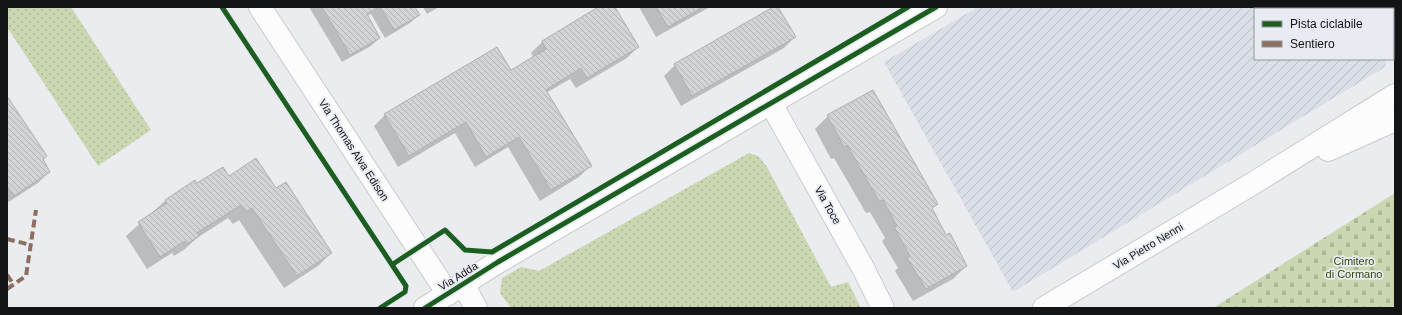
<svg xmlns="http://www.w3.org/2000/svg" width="1402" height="315" viewBox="0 0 1402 315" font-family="Helvetica,sans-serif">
	<defs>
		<pattern id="industrial-furrows" width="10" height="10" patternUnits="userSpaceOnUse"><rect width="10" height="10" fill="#dadee6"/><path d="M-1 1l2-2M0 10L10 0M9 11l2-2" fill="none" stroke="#babec5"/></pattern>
		<pattern id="cemetery-stones" width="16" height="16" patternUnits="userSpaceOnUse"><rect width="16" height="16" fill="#cad7b1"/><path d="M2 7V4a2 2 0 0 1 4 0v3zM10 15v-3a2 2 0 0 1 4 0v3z" fill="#adb898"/></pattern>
		<pattern id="park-dots" width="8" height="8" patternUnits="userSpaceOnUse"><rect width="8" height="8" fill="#cad7b1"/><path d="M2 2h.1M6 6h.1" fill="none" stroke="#adb898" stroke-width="1.8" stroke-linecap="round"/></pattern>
		<pattern id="building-back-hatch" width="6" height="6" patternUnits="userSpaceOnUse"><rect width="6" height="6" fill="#d2d3d6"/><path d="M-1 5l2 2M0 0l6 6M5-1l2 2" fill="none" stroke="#b3b4b7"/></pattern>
	</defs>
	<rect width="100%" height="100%" fill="#eaecf0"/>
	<path fill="url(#industrial-furrows)" d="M978,7H1387L1388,9H1255V59H1386L1385,67L1013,292L884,62Z"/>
	<path fill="url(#cemetery-stones)" d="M1395,193V308H1213Z"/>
	<g fill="url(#park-dots)">
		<path d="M7,7H71L151,130L98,166L9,30L7,31Z"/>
		<path d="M749,153L758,156L767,167L831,287L848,282L861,308H511L500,293L502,278L521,267L539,271Z"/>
	</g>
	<g fill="#0003">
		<path d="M309,7H414L419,15L410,23L385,38L371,14L367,16L379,38L371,46L342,62Z"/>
		<path d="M423,7H439L427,14Z"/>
		<path d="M600,7H614L638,47L627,58L576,88L570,79L546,93L590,166L579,177L540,201L508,147L475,167L455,133L398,167L374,126L385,115L510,72L534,58L531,53L542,42Z"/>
		<path d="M639,7H710L656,37Z"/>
		<path d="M775,7H777L795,37L784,48L681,106L664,76L675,65Z"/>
		<path d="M7,98L49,172L38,183L7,203Z"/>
		<path d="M828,116L937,204L931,209L946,236L966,266L953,279L913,301L895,271L898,268L882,241L885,238L870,212L866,213L834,158L831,159L815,129Z"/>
		<path d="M228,178L276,190L331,253L318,266L284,288L239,220L233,224L228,218L197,238L185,249L174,256L172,253L147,269L126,236L166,200L196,185Z"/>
	</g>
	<g fill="url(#building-back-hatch)" stroke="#afb0b3">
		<path d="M322,7H379L367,14L380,38L350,55Z"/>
		<path d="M380,7H415L420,15L394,30Z"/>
		<path d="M598,7H615L639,47L587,78L581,68L546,90L592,166L551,190L519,137L486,157L466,122L409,156L384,114L497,47L511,70L546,49L542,41Z"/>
		<path d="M656,7H703L668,27Z"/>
		<path d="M773,7H778L796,37L692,96L674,64Z"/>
		<path d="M873,90L938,204L932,208L946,235L950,233L967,266L926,289L907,258L910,256L894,227L897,226L883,200L879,201L847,145L844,147L827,115Z"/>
		<path d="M7,96L47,156L43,159L50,172L14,196L7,186Z"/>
		<path d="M256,158L276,188L286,182L332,253L297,276L252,208L246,212L241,205L197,233L199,236L187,244L185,241L160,257L138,222L167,203L165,200L195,180L197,183L223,167L229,176Z"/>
	</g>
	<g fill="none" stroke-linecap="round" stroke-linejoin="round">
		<g stroke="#c9cacd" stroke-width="24">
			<g id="minor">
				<path d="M260,7L448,294"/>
				<path d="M770,102L863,268L883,308"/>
				<path d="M1328,150L1395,120"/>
				<path d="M463,284L476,308"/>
				<path d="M425,308L498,262L936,7"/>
				<path d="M1044,308L1252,184L1395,95"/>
			</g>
		</g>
		<use href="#minor" stroke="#fcfcfd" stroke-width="22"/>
		<g stroke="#8d6e63" stroke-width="4" stroke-dasharray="8 4" stroke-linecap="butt">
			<path d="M7,239L31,245"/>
			<path d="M7,275L14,285"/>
			<path d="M7,289L26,276L36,210"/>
		</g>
		<g stroke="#e8ebf2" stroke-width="8">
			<g id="cycleway">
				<path d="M222,7L406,286L405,292L380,308"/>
				<path d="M393,264L445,230L465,250L492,252L908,7"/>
				<path d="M425,308L498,262L936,7"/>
			</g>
		</g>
		<use href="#cycleway" stroke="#1b5e20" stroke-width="5"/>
	</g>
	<g text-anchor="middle" stroke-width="3.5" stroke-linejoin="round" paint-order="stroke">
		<g font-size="11" fill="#131416" stroke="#e8ebf2">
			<text transform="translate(354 150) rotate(57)" y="4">Via Thomas Alva Edison</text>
			<text transform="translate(828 205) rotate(61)" y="4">Via Toce</text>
			<text transform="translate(1148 246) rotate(-31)" y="4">Via Pietro Nenni</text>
			<text transform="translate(458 276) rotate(-32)" y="4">Via Adda</text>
		</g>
		<g font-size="11" fill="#394807" stroke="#e8ebf2">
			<text x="1354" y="265">Cimitero<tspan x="1354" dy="13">di Cormano</tspan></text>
		</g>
	</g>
	<rect width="1402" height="315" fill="none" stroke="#131416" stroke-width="16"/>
	<rect x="1254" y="8" width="140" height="52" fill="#e8ebf2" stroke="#93959a"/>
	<rect x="1262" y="21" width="20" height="6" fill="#1b5e20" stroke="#93959a"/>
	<text x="1290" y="28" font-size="12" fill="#131416">Pista ciclabile</text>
	<rect x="1262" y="41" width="20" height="6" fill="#8d6e63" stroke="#93959a"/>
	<text x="1290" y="48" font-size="12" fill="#131416">Sentiero</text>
</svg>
